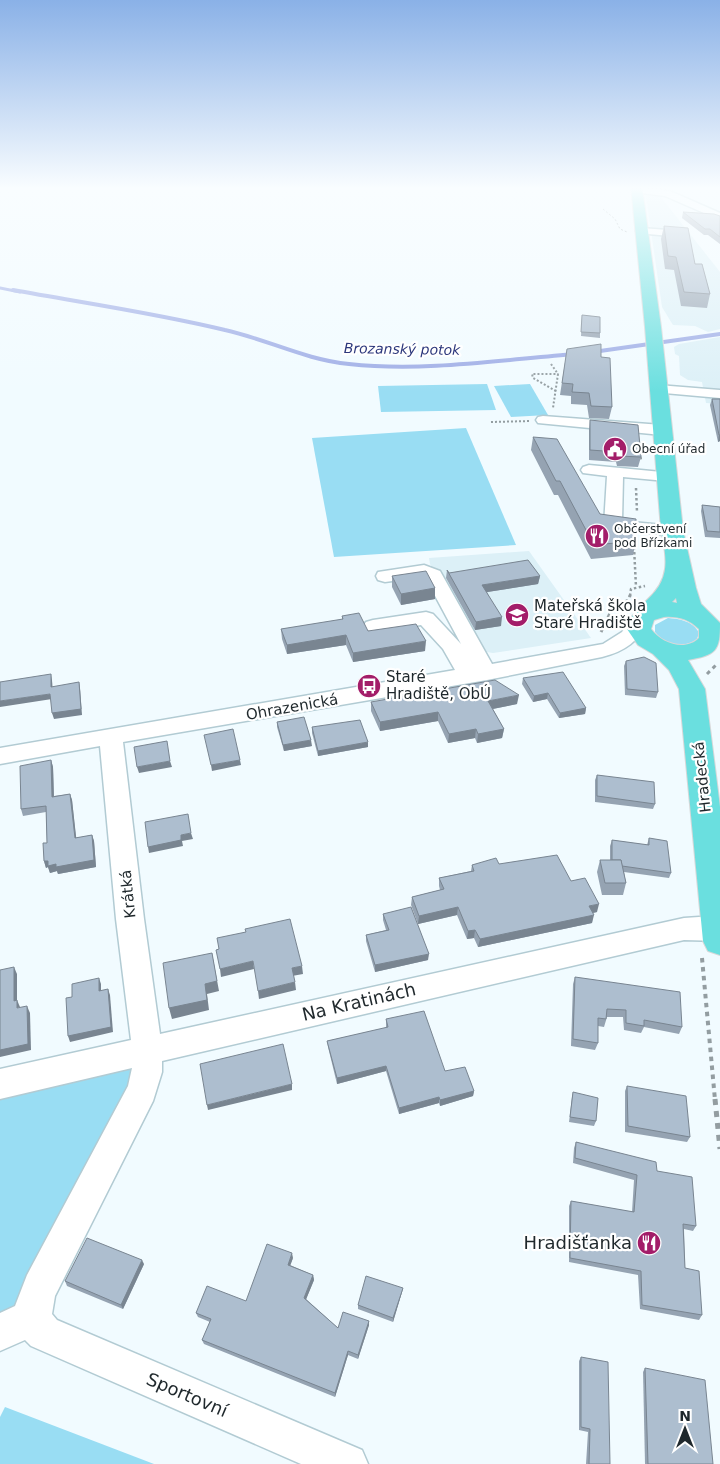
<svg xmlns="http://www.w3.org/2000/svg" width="720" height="1464" viewBox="0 0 720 1464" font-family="'DejaVu Sans',sans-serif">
	<rect width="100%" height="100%" fill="#f1fbff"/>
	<g fill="#dcf0f7">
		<path d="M646,196H660L720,272V329L708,332L695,326L673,325L662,307Z"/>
		<path d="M720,337V404L706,403L702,382L688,380L680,375L679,356L675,354L674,347L679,344Z"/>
		<path d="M529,551L591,638L493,653L481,651L430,564L429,558Z"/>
	</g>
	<g fill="#99ddf3">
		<path d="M487,384L496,410L381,412L378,386Z"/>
		<path d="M530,384L548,415L511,417L494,386Z"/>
		<path d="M466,428L516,545L334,557L312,438Z"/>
		<path d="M668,618C680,619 693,621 699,633L697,639C685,649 664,645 655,632V625Z"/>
		<path d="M132,1066L142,1072L25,1301L0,1319V1097Z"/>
		<path d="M5,1407L154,1464H0V1417Z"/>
	</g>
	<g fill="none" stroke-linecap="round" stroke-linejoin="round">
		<path stroke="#9dace6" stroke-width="3" d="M0,288L20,292"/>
		<g stroke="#9dace6" stroke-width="4">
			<path d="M13,290C84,303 155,313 225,330C266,339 306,360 349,364C423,372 501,360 575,354"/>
			<path d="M593,352L720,334"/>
		</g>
		<g stroke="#b2cbd3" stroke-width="3">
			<g id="minor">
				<path d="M637,187L670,191L720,213V220L665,196L633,192V188Z"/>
				<path d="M641,228L681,231L686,234L681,237L637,233L636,231Z"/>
				<path d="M658,385L720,390V398L653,392L651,389L653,386Z"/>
				<path d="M543,416L662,425L667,427L670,430L667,433L662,435L538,423L536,420L538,417Z"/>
				<path d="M589,465L672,473L674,476L672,479L666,481L623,477L622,521L673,526L679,527L682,531L679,535L673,536L607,529L604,525L607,476L583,473L581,470L583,467Z"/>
				<path d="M424,565L440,571L492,664L603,644L622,632L633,616L640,614L647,616L650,620C638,641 626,651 602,657L487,680L123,742L144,919L160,1034L684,918L699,917L720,919V941L684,940L162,1061V1072L153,1101L55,1296L52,1314L57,1320L362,1450L368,1464H301L31,1346L25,1340L0,1351V1313L15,1306L27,1275L128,1086L132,1068L0,1099V1069L131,1040L116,919L100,746L0,764V748L455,670L443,649L421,625L373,632L366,630L363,626L366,622L373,620L426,612L433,614L461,644L426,579L422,577L385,582L378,580L376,576L378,572Z"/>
			</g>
		</g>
		<g stroke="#d7d8d9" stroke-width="2">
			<path id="major" d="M631,187H642L661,327L683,530L696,588L701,604L720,623C720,651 716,655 688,660L705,689L720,807V955L708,951L703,941L679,689L669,670L653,654L638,645L627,629C630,617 637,609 646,601C671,579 667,560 661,530L645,327ZM676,598L677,603L672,602ZM664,617C677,616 689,619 699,629V638C685,652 661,643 651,629L654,620Z"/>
		</g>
		<path stroke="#939da1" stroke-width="1" stroke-dasharray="2 2" stroke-linecap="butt" d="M603,209L615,219L620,229L627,232"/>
		<g stroke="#939da1" stroke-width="2" stroke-dasharray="2 2" stroke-linecap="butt">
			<path d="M551,364L558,374L553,408"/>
			<path d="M556,391L533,378L532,374H558"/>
			<path d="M491,422L530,421"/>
		</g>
		<g stroke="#939da1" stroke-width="2.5" stroke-dasharray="2.5 2.5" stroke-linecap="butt">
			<path d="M639,442L641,461"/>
			<path d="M636,488L637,512"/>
			<path d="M634,547L636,587"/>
			<path d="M630,596L631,589L645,586"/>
		</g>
		<g stroke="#939da1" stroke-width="3" stroke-dasharray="4 4" stroke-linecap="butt">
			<path d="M601,632L613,607L629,600L630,595"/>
			<path d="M707,674L718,663"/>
		</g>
		<path stroke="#939da1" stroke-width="4" stroke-dasharray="4.5 4.5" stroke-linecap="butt" d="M702,958L715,1100"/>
		<path stroke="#939da1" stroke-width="5" stroke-dasharray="6 6" stroke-linecap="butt" d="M715,1099L720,1149"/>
		<use href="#minor" fill="#fff" fill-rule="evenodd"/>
		<use href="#major" fill="#6adfdf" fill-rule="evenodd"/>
	</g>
	<g fill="#95a3b2">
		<path d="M683,212L720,216V244L708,235H704L682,218Z"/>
		<path d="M664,226L695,264L710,294L707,308L681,306L674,270L665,269L661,239Z"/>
		<path d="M582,315L600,333V338L581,336Z"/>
		<path d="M567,349L601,357L612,407L609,419L589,418L587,405L571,404V396L560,395Z"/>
		<path d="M712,399H720V441L718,442L710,405Z"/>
		<path d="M590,420L641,457L638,467L617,466L616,462L589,460V430Z"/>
		<path d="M533,437L600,514L636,541L633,555L591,559L558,495H554L531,450Z"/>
		<path d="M702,505L720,507V538L705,537L701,511Z"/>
		<path d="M447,570L449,573L540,576L538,584L487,592L501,626L475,630L446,578Z"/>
		<path d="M392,576L435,588V599L401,605L392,587Z"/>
		<path d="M342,616L368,631L425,651L353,662L346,645L287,654L282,639L281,629L342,620Z"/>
		<path d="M626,661L658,692L656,698L625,695L624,666Z"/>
		<path d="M523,678L586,708L585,714L559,718L547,699L533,702L522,684Z"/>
		<path d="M371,702L517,704L493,709L504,729L502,738L477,743L475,738L448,743L438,721L380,731L371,711Z"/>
		<path d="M277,722L312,746L284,751L277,727Z"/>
		<path d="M312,727L368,747L318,756L312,733Z"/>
		<path d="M51,760L53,767L54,796L70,794L72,800L76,838L92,835L94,841L96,867L58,874L57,871L50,873L48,867L46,868L44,861L47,843L46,812L23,816L21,809Z"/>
		<path d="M597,775L655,804L653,809L595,802V780Z"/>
		<path d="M649,838L671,873L669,878L624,872L626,883L623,895H602L597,872L600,860H610V846L612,840L647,845Z"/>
		<path d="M499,864L571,881L597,912L593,913L592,923L478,947L474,938L467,939L457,915L418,924L411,905L412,897L440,890L439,886V878L471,871L472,865Z"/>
		<path d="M383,914L428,960L375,972L366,941V935L386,930L383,920Z"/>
		<path d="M575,977L682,1027L679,1034L644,1027L641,1033L624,1030L623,1017H607L604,1027L598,1026V1043L595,1050L571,1046L573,984Z"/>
		<path d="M386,1019L445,1071L474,1091L473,1096L440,1106L439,1103L399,1114L386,1071L337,1084L328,1047L327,1041L386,1028Z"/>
		<path d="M627,1086L690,1137L687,1142L625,1132V1091Z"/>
		<path d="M573,1092L596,1121L594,1126L569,1122L572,1097Z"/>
		<path d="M576,1142L657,1171L696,1226L693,1231L684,1229L685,1268L702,1315L699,1320L640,1309L638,1275L569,1262V1206L571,1201L632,1212L634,1180L573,1163L574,1148Z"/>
		<path d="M293,1258L290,1265L313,1275L314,1280L306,1299L338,1328L369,1321V1325L358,1359L348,1355L335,1397L204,1344L202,1340L210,1322L198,1317L196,1313L246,1301Z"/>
		<path d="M144,1264L123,1309L67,1286L65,1281Z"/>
		<path d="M403,1288L402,1292L393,1322L358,1309V1305Z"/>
		<path d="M581,1357L610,1464H586L588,1432L579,1430V1361Z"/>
		<path d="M645,1368L713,1464H645L643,1372Z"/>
	</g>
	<g fill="#798591">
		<path d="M719,435H720V441L718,442Z"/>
		<path d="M540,576L538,584L481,593L482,585Z"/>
		<path d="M435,588V599L401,605V594Z"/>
		<path d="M502,617L501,626L475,630L476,622Z"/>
		<path d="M346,635V645L287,654V645Z"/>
		<path d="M426,641L425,651L353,662V653Z"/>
		<path d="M51,674L52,680L53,693L51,687Z"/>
		<path d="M79,682L80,688L82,715L54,719L52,713Z"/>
		<path d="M548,693L547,699L533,702L534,696Z"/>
		<path d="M50,694L52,699L0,707V701Z"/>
		<path d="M519,695L517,704L487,710L488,701Z"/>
		<path d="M586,708L585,714L559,718L560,713Z"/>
		<path d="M438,712V721L380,731V722Z"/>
		<path d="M476,729L475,738L448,743L449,734Z"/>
		<path d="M504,729L502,738L477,743L478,734Z"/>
		<path d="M311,740L312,746L284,751L283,745Z"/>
		<path d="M368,742V747L318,756V751Z"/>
		<path d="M51,760L53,767L54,803L52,797Z"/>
		<path d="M240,760L241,765L212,771L211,765Z"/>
		<path d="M170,761L172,767L139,773L137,767Z"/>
		<path d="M70,794L72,800L77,845L75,838Z"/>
		<path d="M191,833L193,839L182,841L183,846L149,853L148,847L181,835Z"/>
		<path d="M92,835L94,841L96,867L58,874L57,871L50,873L48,867L46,868L44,861H48Z"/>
		<path d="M599,904L597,912L587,914L589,906Z"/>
		<path d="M458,907L457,915L418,924L419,916Z"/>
		<path d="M594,915L592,923L478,947L480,939Z"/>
		<path d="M475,930L474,938L467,939L468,931Z"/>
		<path d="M212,953L219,991L207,994L209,1010L172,1019L169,1008L205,984Z"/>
		<path d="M429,954L428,960L375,972V965Z"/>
		<path d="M253,961L254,969L221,977L220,969Z"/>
		<path d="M302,966L303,974L292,976V968Z"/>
		<path d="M14,967L17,974V1008L14,1001Z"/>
		<path d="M99,978L101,984V997L99,991Z"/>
		<path d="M295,982L296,990L259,999L258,991Z"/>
		<path d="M108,989L110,995L113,1032L70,1042L68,1036Z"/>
		<path d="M17,1000L20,1007L17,1008Z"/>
		<path d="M27,1006L30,1013L31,1050L0,1057V1050Z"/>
		<path d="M386,1066V1071L337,1084V1078Z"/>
		<path d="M292,1084V1090L208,1110L207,1105Z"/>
		<path d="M474,1091L473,1096L440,1106V1100Z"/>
		<path d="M439,1097V1103L399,1114V1108Z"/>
		<path d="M292,1253L293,1258L289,1269L288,1265Z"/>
		<path d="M142,1260L144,1264L123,1309L121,1305Z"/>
		<path d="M313,1275L314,1280L305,1302L304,1298Z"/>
		<path d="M403,1288L402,1292L393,1322V1318Z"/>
		<path d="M369,1321V1325L358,1359V1355Z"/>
		<path d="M348,1351V1355L335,1397V1393Z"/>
	</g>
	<g fill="#adbecf" stroke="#798591">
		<path d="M683,212L714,214L720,216V237L710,229H705Z"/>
		<path d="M664,226L688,228L695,264H702L710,294L684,292L676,257L668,256Z"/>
		<path d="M582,315L600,317V333L581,332Z"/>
		<path d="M601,344V357L610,358L612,407L591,406L589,393L572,392L573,384L562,383L567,349Z"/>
		<path d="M712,399H720V435H719Z"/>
		<path d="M590,420L638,425L641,457L619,456L618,452L590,450Z"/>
		<path d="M533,437L557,439L600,514L636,519V541L594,545L560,481H556Z"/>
		<path d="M702,505L720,507V532L707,531Z"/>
		<path d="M528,560L540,576L482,585L502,617L476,622L447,570L449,573Z"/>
		<path d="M426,571L435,588L401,594L392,576Z"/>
		<path d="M359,613L368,631L416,624L426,641L353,653L346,635L287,645L281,629L343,619L342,616Z"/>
		<path d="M644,657L656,663L658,692L627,689L626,661Z"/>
		<path d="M563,672L586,708L560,713L548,693L534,696L523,678Z"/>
		<path d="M51,674V687L79,682L81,709L52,713L50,694L0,701V682Z"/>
		<path d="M495,680L519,695L488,701L504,729L478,734L476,729L449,734L438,712L380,722L371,702Z"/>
		<path d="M304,717L311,740L283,745L277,722Z"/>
		<path d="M360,720L368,742L318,751L312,727Z"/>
		<path d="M233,729L240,760L211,765L204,735Z"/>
		<path d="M167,741L170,761L137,767L134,747Z"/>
		<path d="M51,760L52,797L70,794L75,838L92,835L94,860L56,867V864L48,866V861H44L43,843H47L46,806L21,809L20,766Z"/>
		<path d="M597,775L654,782L655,804L597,796Z"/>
		<path d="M188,814L191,833L181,835V840L148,847L145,822Z"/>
		<path d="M649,838L667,841L671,873L622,866L621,860H612V840L649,845Z"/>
		<path d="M557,855L571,881L585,878L599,904L589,906L594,915L480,939L475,930L468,931L458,907L419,916L412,897L444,889L439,878L474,871L472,865L496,858L499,864Z"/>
		<path d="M600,860H621L626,883H605Z"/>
		<path d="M411,907L429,954L375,965L366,935L389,930L383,914Z"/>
		<path d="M290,919L302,966L292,968L295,982L258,991L253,961L220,969L216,950L219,949L217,938L246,932L245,929Z"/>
		<path d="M212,953L217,981L205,984L207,1000L169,1008L163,963Z"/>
		<path d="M14,967V1001L17,1000V1008L27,1006L28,1044L0,1050V970Z"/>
		<path d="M575,977L680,992L682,1027L644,1020V1026L626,1023V1010L607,1009L606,1019L598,1018V1043L573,1039Z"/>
		<path d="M99,978V991L108,989L111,1027L68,1036L66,998L72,997V984Z"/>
		<path d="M424,1011L445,1071L465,1067L474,1091L440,1100L439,1097L399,1108L386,1066L337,1078L327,1041L388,1027L386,1019Z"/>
		<path d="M283,1044L292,1084L207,1105L200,1064Z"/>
		<path d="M627,1086L686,1096L690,1137L628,1126Z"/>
		<path d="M573,1092L598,1098L596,1121L570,1117Z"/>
		<path d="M576,1142L656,1162L657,1171L692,1177L696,1226L683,1224L685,1268L699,1271L702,1315L642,1305L641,1271L570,1258L571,1201L634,1212L637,1175L575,1158Z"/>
		<path d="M87,1238L142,1260L121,1305L65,1281Z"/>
		<path d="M267,1244L292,1253L288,1265L313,1275L304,1298L338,1328L343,1312L369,1321L358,1355L348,1351L335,1393L202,1340L211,1319L196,1313L207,1286L246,1301Z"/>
		<path d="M366,1276L403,1288L393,1318L358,1305Z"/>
		<path d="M581,1357L608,1362L610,1464H589L590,1429L581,1427Z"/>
		<path d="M645,1368L705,1380L713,1464H648Z"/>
	</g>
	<linearGradient id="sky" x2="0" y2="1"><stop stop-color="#8ab1e7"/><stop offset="0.48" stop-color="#f9fdff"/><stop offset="1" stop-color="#f9fdff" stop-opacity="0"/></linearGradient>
	<rect width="720" height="392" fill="url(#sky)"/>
	<defs>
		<g id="civic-disc" transform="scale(1.25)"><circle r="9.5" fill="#a31d69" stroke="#fff"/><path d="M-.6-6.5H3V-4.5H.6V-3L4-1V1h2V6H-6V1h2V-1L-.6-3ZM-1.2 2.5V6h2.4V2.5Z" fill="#fff"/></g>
		<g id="restaurant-disc" transform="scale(1.25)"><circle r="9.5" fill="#a31d69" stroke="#fff"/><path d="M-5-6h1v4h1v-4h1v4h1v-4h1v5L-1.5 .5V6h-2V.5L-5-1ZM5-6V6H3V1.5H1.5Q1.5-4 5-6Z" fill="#fff"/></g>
		<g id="school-disc" transform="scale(1.25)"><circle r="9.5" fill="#a31d69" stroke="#fff"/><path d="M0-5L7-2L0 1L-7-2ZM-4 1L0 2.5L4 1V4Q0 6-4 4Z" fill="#fff"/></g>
		<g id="bus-disc" transform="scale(1.25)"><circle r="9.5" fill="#a31d69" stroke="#fff"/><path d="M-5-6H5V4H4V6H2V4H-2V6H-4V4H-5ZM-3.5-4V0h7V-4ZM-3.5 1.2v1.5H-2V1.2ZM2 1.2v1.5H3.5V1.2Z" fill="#fff"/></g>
	</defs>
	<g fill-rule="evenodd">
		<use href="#civic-disc" x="615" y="449"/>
		<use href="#restaurant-disc" x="597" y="536"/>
		<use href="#school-disc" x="517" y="615"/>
		<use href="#bus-disc" x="369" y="686"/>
		<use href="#restaurant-disc" x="649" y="1243"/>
	</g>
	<g text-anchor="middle" stroke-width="4.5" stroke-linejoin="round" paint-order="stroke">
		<g font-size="12" fill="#1f282c" stroke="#fff" text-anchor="start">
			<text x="632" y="453">Obecní úřad</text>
			<text x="614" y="533">Občerstvení<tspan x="614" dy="14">pod Břízkami</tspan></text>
		</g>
		<g font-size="14" font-style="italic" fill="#2d387c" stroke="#fff">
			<text transform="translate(402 349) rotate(1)" y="5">Brozanský potok</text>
		</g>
		<g font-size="15" fill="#1f282c" stroke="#fff" text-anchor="start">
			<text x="534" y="611">Mateřská škola<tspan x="534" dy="17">Staré Hradiště</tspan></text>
			<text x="386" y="682">Staré<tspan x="386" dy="17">Hradiště, ObÚ</tspan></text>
		</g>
		<g font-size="15" fill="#1f282c" stroke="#fff">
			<text transform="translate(292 707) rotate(-10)" y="5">Ohrazenická</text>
			<text transform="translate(702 777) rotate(-96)" y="5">Hradecká</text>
			<text transform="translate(128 894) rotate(-96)" y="5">Krátká</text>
		</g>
		<g font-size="18" fill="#1f282c" stroke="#fff">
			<text transform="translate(359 1002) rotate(-13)" y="6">Na Kratinách</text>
			<text transform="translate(187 1395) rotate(23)" y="6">Sportovní</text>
		</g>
		<g font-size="18" fill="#1f282c" stroke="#fff" text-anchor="end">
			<text x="632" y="1249">Hradišťanka</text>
		</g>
	</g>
	<g transform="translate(685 1429)" stroke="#ffffff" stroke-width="4" paint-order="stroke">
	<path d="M0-4L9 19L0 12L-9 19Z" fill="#1f282c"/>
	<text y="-8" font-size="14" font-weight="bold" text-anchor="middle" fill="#1f282c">N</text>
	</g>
</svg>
